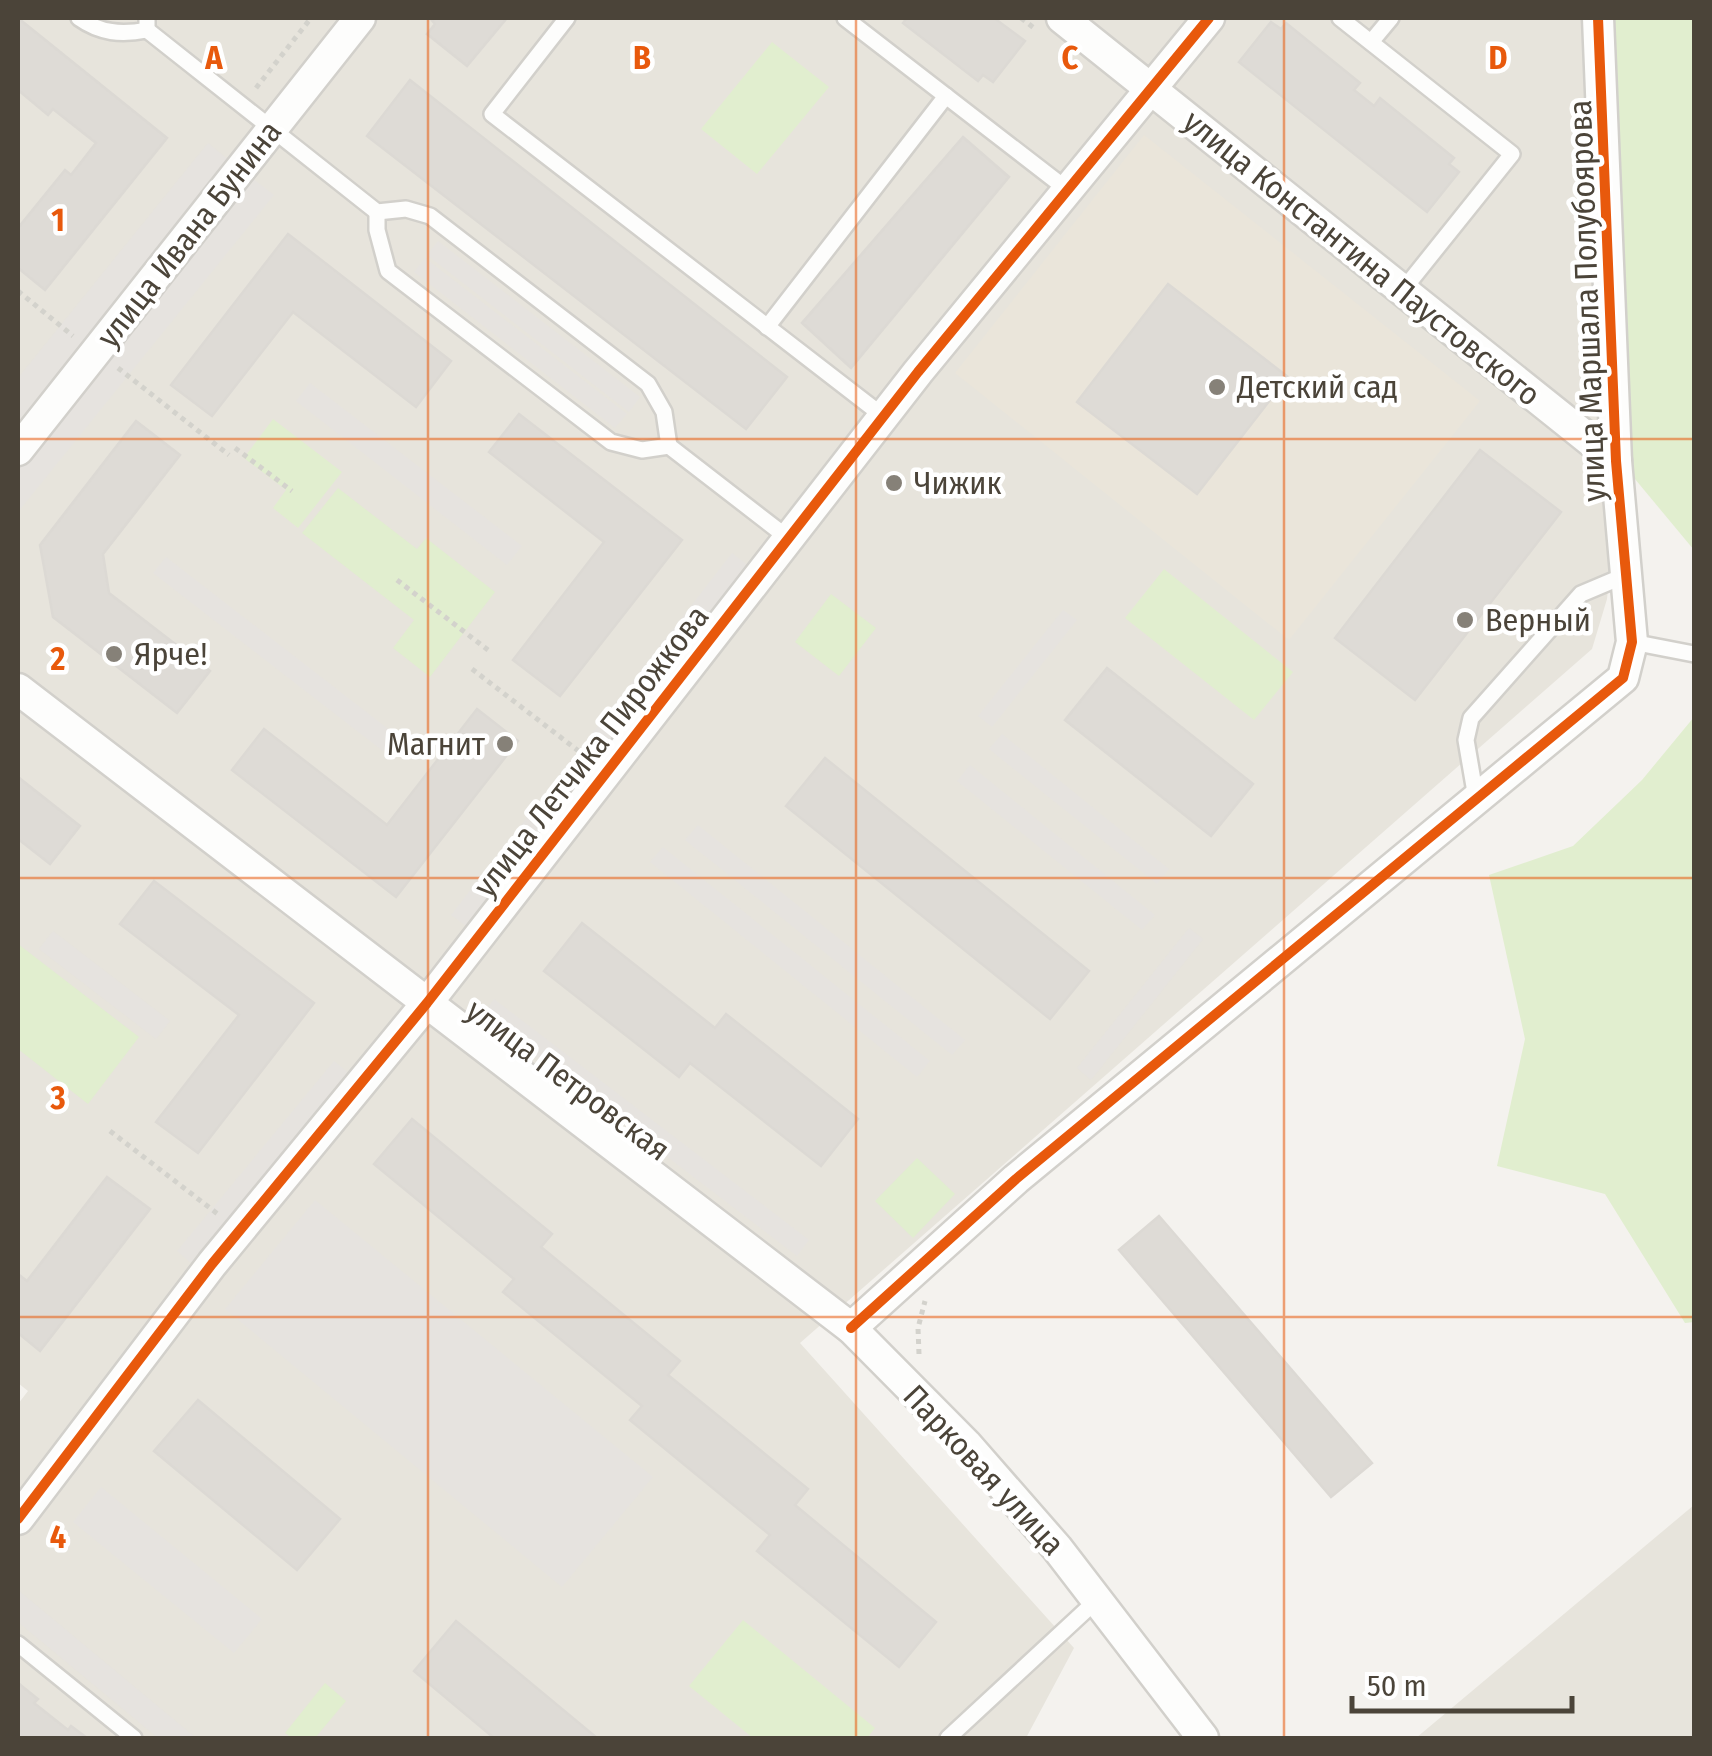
<svg xmlns="http://www.w3.org/2000/svg" width="1712" height="1756" viewBox="0 0 1712 1756" font-family="'Fira Sans Condensed',sans-serif">
	<rect width="100%" height="100%" fill="#f4f2ee"/>
	<g fill="#e7e4dc">
		<path d="M18,18H1607L1620,461L1607,599L1592,649L800,1343L1074,1648L1026,1738H18V1404L28,1391L18,1383Z"/>
		<path d="M1694,1505V1738H1416Z"/>
	</g>
	<path fill="#eae5da" d="M1144,135L1480,401L1289,640L955,373Z"/>
	<g fill="#e1eecf">
		<path d="M1607,18H1694V550L1620,461Z"/>
		<path d="M772,42L829,87L757,174L701,129Z"/>
		<path d="M273,419L342,472L298,528L273,508L286,490L244,458Z"/>
		<path d="M338,488L417,549L426,538L495,592L430,677L393,648L414,620L302,533Z"/>
		<path d="M1164,569L1293,672L1254,720L1125,618Z"/>
		<path d="M831,594L876,628L839,676L795,642Z"/>
		<path d="M1694,717V1322L1685,1323L1605,1194L1497,1166L1525,1039L1489,875L1573,846L1642,780Z"/>
		<path d="M18,944L139,1037L88,1104L18,1049Z"/>
		<path d="M917,1158L955,1194L913,1238L875,1201Z"/>
		<path d="M743,1620L875,1728L867,1738H753L689,1686Z"/>
		<path d="M325,1683L346,1701L315,1738H292L285,1733Z"/>
	</g>
	<g fill="#e6e3df">
		<path d="M208,143L230,161L18,423V378Z"/>
		<path d="M252,178L274,195L18,512V467Z"/>
		<path d="M438,241L640,397L629,412L427,255Z"/>
		<path d="M425,258L627,414L615,428L414,272Z"/>
		<path d="M310,383L522,546L507,565L296,401Z"/>
		<path d="M732,553L750,567L469,928L451,915Z"/>
		<path d="M166,557L396,735L383,751L153,573Z"/>
		<path d="M1063,610L1077,620L992,727L978,716Z"/>
		<path d="M1002,734L1169,869L1157,884L989,749Z"/>
		<path d="M970,765L1155,915L1142,930L957,781Z"/>
		<path d="M698,825L965,1040L952,1055L685,840Z"/>
		<path d="M663,847L930,1061L917,1077L650,862Z"/>
		<path d="M1189,928L1203,939L1091,1080L1077,1068Z"/>
		<path d="M53,931L170,1021L156,1039L39,949Z"/>
		<path d="M494,999L809,1240L797,1256L482,1015Z"/>
		<path d="M334,1061L350,1074L193,1265L177,1251Z"/>
		<path d="M315,1200L653,1477L562,1587L225,1309Z"/>
		<path d="M101,1487L262,1619L234,1653L73,1522Z"/>
		<path d="M18,1590L196,1738H158L18,1622Z"/>
	</g>
	<g fill="#dedbd6" stroke="#dcd9d4" stroke-width="2.5">
		<path d="M18,18L167,138L45,290L18,268V228L65,170L71,175L96,143L53,109L48,115L18,90Z"/>
		<path d="M507,18L467,66L427,34L435,24L430,18Z"/>
		<path d="M907,18H994L1025,41L993,82L983,75L978,81L903,23Z"/>
		<path d="M1271,22L1281,29L1286,23L1360,83L1354,90L1374,106L1380,98L1454,158L1449,164L1459,172L1427,212L1239,62Z"/>
		<path d="M410,80L787,377L746,429L367,136Z"/>
		<path d="M963,137L1009,177L851,368L802,323Z"/>
		<path d="M288,234L451,361L416,407L293,312L212,416L171,385Z"/>
		<path d="M1168,284L1288,377L1197,494L1077,402Z"/>
		<path d="M519,414L682,540L560,696L513,660L604,542L489,452Z"/>
		<path d="M136,421L180,455L103,554L109,593L210,671L177,713L53,617L40,545Z"/>
		<path d="M1480,450L1561,512L1415,700L1335,638Z"/>
		<path d="M1107,668L1253,784L1211,836L1065,720Z"/>
		<path d="M477,709L518,741L396,897L232,770L264,729L387,825Z"/>
		<path d="M825,758L1089,971L1050,1019L786,806Z"/>
		<path d="M18,777L80,826L50,864L18,839Z"/>
		<path d="M154,881L314,1003L198,1153L156,1122L239,1015L120,924Z"/>
		<path d="M582,923L715,1028L726,1014L858,1119L821,1166L690,1063L679,1077L544,971Z"/>
		<path d="M412,1119L552,1234L541,1247L680,1361L668,1375L808,1489L795,1505L936,1622L899,1667L757,1551L770,1535L630,1420L642,1406L503,1292L514,1279L374,1164Z"/>
		<path d="M107,1177L150,1209L40,1351L18,1333V1274L27,1281Z"/>
		<path d="M1159,1216L1372,1463L1331,1497L1119,1250Z"/>
		<path d="M198,1400L340,1519L297,1570L154,1451Z"/>
		<path d="M456,1621L597,1738H494L414,1671Z"/>
		<path d="M18,1683L38,1699L34,1703L68,1730L71,1726L87,1738H18Z"/>
	</g>
	<g fill="none" stroke-linecap="round" stroke-linejoin="round">
		<g stroke="#d2d0cb" stroke-width="20">
			<g id="service">
				<path d="M79,18C100,33 121,35 147,30V18"/>
				<path d="M567,18L492,114L883,416"/>
				<path d="M845,18L1069,191"/>
				<path d="M1340,18L1512,154L1403,290"/>
				<path d="M147,30L377,212L406,209L430,216L648,384L664,412L669,446"/>
				<path d="M1371,42L1391,18"/>
				<path d="M377,212V230L388,271L611,442L642,450L669,446L788,538"/>
				<path d="M767,327L946,96"/>
				<path d="M1632,642L1694,654"/>
				<path d="M1476,798L1466,740L1471,718L1581,594L1626,575"/>
				<path d="M18,1644L134,1738"/>
				<path d="M948,1738L1098,1599"/>
			</g>
		</g>
		<g stroke="#d2d0cb" stroke-width="35">
			<g id="minor">
				<path d="M1062,18L1616,461"/>
				<path d="M18,450L360,18"/>
				<path d="M18,689L851,1328L966,1444L1057,1548L1203,1738"/>
				<path d="M851,1328L1016,1179L1623,678L1632,642L1616,461L1598,18"/>
				<path d="M18,1519L212,1264L427,1003L918,372L1209,18"/>
			</g>
		</g>
		<g stroke="#d3d2cc" stroke-width="5" stroke-dasharray="5 5" stroke-linecap="butt">
			<path d="M1021,18L1034,28"/>
			<path d="M256,88L311,18"/>
			<path d="M18,291L73,336"/>
			<path d="M118,368L229,455"/>
			<path d="M235,448L292,491"/>
			<path d="M397,580L488,650"/>
			<path d="M472,669L585,756"/>
			<path d="M110,1131L219,1215"/>
			<path d="M919,1354L918,1328L925,1301"/>
		</g>
		<use href="#service" stroke="#fdfdfc" stroke-width="15"/>
		<use href="#minor" stroke="#fdfdfc" stroke-width="30"/>
		<g stroke="#fff" stroke-width="16">
			<g id="cycleway">
				<path d="M851,1328L1016,1179L1623,678L1632,642L1616,461L1598,18"/>
				<path d="M18,1519L212,1264L427,1003L918,372L1209,18"/>
			</g>
		</g>
		<use href="#cycleway" stroke="#e8590c" stroke-width="10"/>
	</g>
	<path fill="none" stroke="#e8590c" stroke-width="2.5" stroke-opacity="0.55" d="M428,18V1738M856,18V1738M1284,18V1738M18,439H1694M18,878H1694M18,1317H1694"/>
	<g fill="#868178" stroke="#fff" stroke-width="4">
		<circle cx="1217" cy="387" r="10"/>
		<circle cx="894" cy="483" r="10"/>
		<circle cx="1465" cy="620" r="10"/>
		<circle cx="114" cy="654" r="10"/>
		<circle cx="505" cy="744" r="10"/>
	</g>
	<g text-anchor="middle" stroke-width="9" stroke-linejoin="round" paint-order="stroke">
		<g font-size="32" fill="#4b4439" stroke="#fff">
			<text transform="translate(189 234) rotate(-52)" y="11">улица Ивана Бунина</text>
			<text transform="translate(1362 258) rotate(39)" y="11">улица Константина Паустовского</text>
			<text transform="translate(1587 301) rotate(-92)" y="11">улица Маршала Полубоярова</text>
			<text transform="translate(591 751) rotate(-52)" y="11">улица Летчика Пирожкова</text>
			<text transform="translate(568 1080) rotate(37)" y="11">улица Петровская</text>
			<text transform="translate(984 1470) rotate(47)" y="11">Парковая улица</text>
		</g>
		<g font-size="32" fill="#4b4439" stroke="#fff" text-anchor="start">
			<text x="1237" y="398">Детский сад</text>
			<text x="914" y="494">Чижик</text>
			<text x="1485" y="631">Верный</text>
			<text x="134" y="665">Ярче!</text>
			<text x="485" y="755" text-anchor="end">Магнит</text>
		</g>
	</g>
	<g font-size="32" text-anchor="middle" font-weight="bold" fill="#e8590c" stroke="#fff" stroke-width="9" stroke-linejoin="round" paint-order="stroke">
		<text x="214" y="69">A</text>
		<text x="642" y="69">B</text>
		<text x="1070" y="69">C</text>
		<text x="1498" y="69">D</text>
		<text x="58" y="231">1</text>
		<text x="58" y="670">2</text>
		<text x="58" y="1109">3</text>
		<text x="58" y="1548">4</text>
	</g>
	<rect width="1712" height="1756" fill="none" stroke="#4b4439" stroke-width="40"/>
	<path d="M1352 1696v15h220v-15" fill="none" stroke="#4b4439" stroke-width="5"/>
	<text x="1367" y="1696" font-size="30" fill="#4b4439" stroke="#ffffff" stroke-width="8" paint-order="stroke">50 m</text>
</svg>
